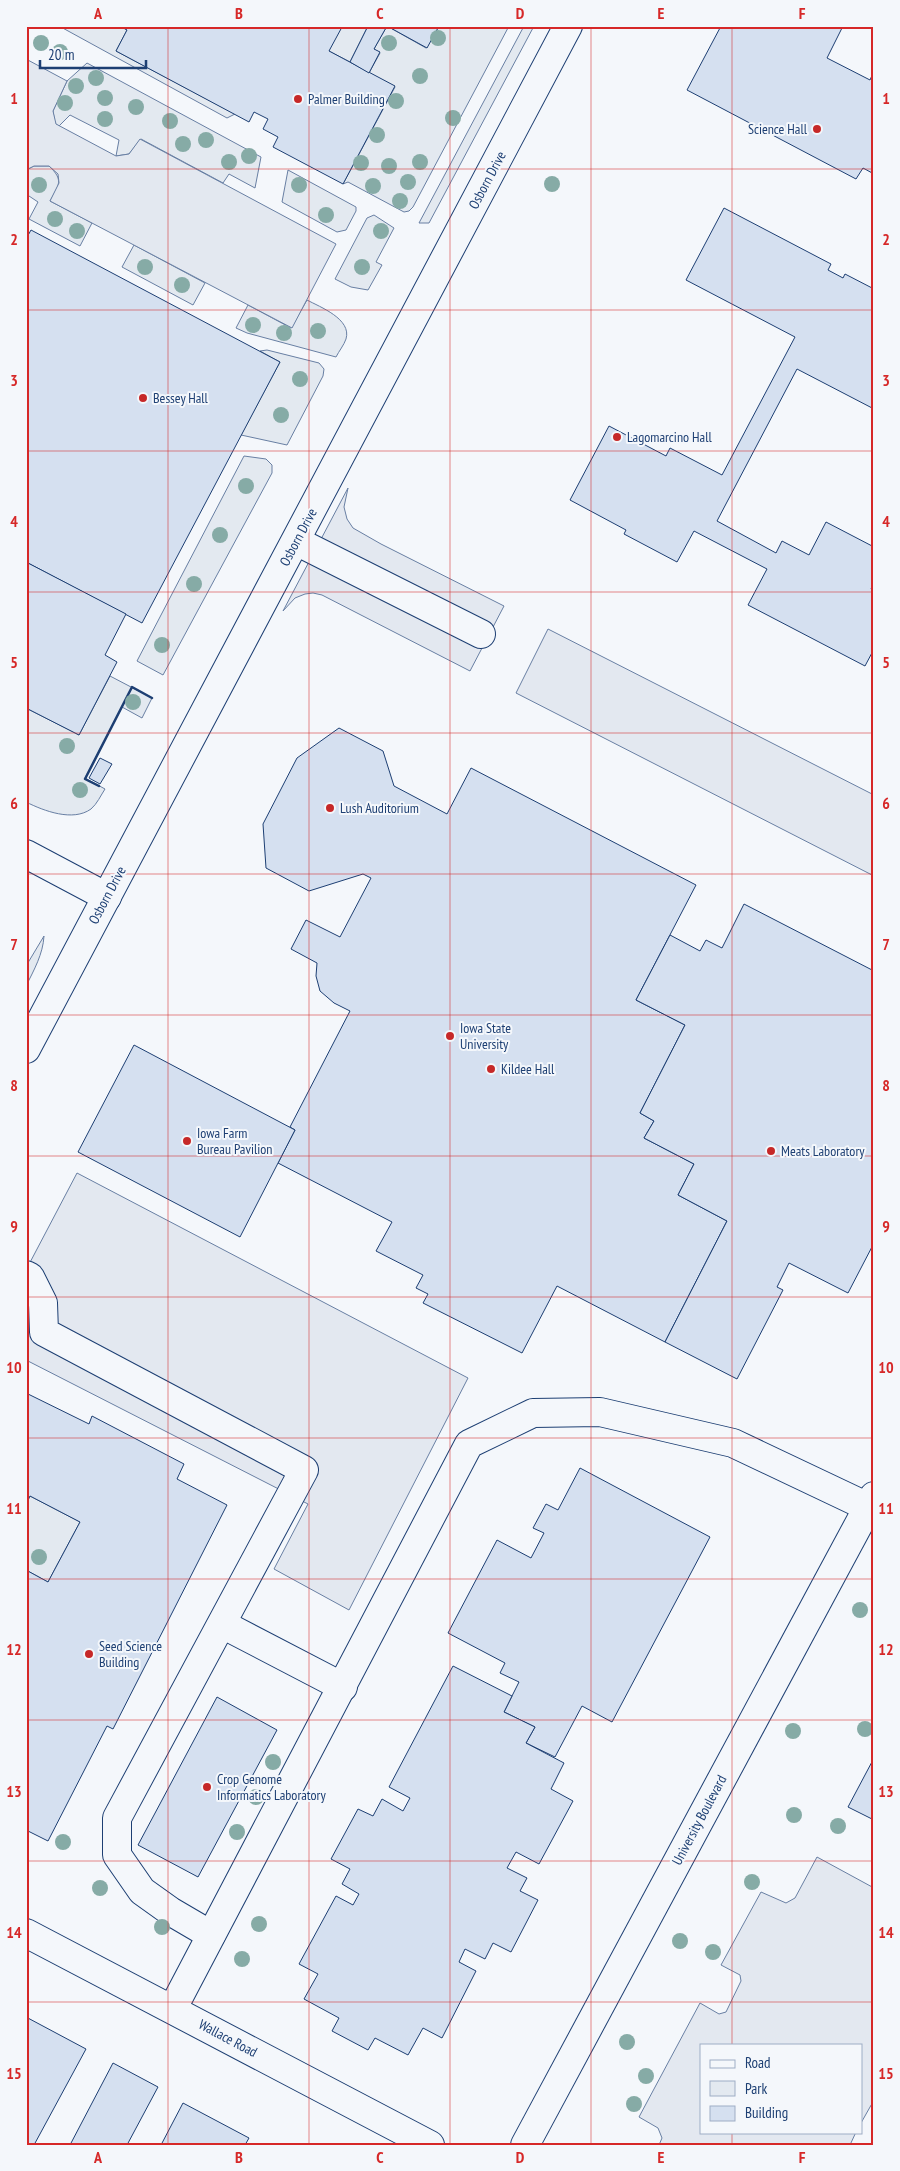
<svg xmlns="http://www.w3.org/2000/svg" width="900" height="2171" viewBox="0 0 900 2171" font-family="'PT Sans Narrow',sans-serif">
	<rect width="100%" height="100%" fill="#f4f7fb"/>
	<g fill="#e3e9f0" stroke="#687fa3">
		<path d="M59,26H120L127,30L116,51L235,114L227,118Z"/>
		<path d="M325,26H368L350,62L329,51Z"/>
		<path d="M387,26L426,48L439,26H509L413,207L409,211L404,212L348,182L343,184L395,87L369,73L380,53L374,49Z"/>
		<path d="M524,26H534L429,223H419Z"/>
		<path d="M87,63L261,157L255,188L229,174L223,183L141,139L129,154L116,156L119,140L70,115L59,126L55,124L53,111L67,81Z"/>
		<path d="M34,166H49C64,180 59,185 50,201L92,223L80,246L29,219L38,202L26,194V170Z"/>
		<path d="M288,170L356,207V211L346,230L337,232L282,202Z"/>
		<path d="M374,215L394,228L376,262L382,265L368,290L351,287L335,279L367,218Z"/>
		<path d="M134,245L205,283L193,305L122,267Z"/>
		<path d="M307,300C320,307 352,319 346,339C344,345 339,351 336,357L247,333L236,328L248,305L291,328Z"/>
		<path d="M267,350L319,363L324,369L323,376L287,445L241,435L280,362L260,351Z"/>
		<path d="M244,456L266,459L272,465V473L163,675L137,661Z"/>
		<path d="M110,676L152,698L142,718L122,707L85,778L105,789C101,795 97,804 91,809C73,822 44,811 26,802V708L79,735Z"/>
		<path d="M44,936C43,954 34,970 26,986V966Z"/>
		<path d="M30,1496L80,1522L48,1582L26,1570V1504Z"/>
	</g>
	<g fill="#e3e8f0" stroke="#687fa3">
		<path d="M26,59L67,81L53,111L56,124L116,156L129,154L140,139L336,244L292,328L50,201L59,183L58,174L49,166H34L26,170Z"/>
		<path d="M348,488L344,507L347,519L353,528L381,544L504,606L470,671L322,595L313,593L305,594L295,598L283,611Z"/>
		<path d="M548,629L874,795V876L516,693Z"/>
		<path d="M77,1173L468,1378L349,1610L274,1569L308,1504L26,1360V1270Z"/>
		<path d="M817,1857L874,1888V2100L861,2123V2045H701V2132H856L850,2145H659L662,2138L658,2128L639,2117L700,2003L719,2014L726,2012L741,1981L740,1975L721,1965L761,1892L786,1903L795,1898Z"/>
	</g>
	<g fill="#d5e0f0" stroke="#1d3f73">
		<path d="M325,26L342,27L329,51L395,86L343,184L273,147L278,137L263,129L268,119L254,112L249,122L116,51L127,30L120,26Z"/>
		<path d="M368,26H387L374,49L380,52L369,73L350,62Z"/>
		<path d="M387,26H439L427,48Z"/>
		<path d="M721,26H843L827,58L870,80L874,71V174L863,168L856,179L687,90Z"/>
		<path d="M724,208L831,264L828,270L843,278L845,274L874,289V409L797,369L717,521L776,553L782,541L809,555L826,522L874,547V583L871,589L874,590V649L865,666L748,605L767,569L694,531L677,562L624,534L626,530L570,500L609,426L666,456L670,448L722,475L795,337L686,280Z"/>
		<path d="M31,230L280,362L142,623L26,562V239Z"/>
		<path d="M26,562L126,614L105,655L117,662L79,735L26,708Z"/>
		<path d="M339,728L383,751L394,786L447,814L471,768L696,885L636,1000L685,1025L640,1113L654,1121L644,1138L694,1164L678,1195L727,1221L665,1342L557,1286L522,1353L423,1303L428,1294L416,1288L423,1275L376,1251L392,1222L278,1163L295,1130L290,1127L350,1011L334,1003L320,991L316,976L317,963L291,949L306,920L340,937L371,878L363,874L309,891L266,868L263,824L297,758Z"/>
		<path d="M100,758L112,764L100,784L89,778Z"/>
		<path d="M744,904L874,971L872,981L874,982V1243L848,1293L789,1263L777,1287L783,1290L737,1379L665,1342L727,1221L678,1195L694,1164L644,1138L654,1121L640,1113L685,1025L636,1000L670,935L700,951L706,940L722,948Z"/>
		<path d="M134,1045L295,1130L240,1237L78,1152Z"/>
		<path d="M26,1393L89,1424L92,1416L184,1464L177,1479L227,1505L113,1729L107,1726L48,1841L26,1830V1570L48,1582L80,1522L30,1496L26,1504Z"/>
		<path d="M580,1468L710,1537L612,1722L582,1706L555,1757L526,1743L535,1727L504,1712L519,1682L500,1673L505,1663L448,1633L497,1540L531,1558L544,1533L533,1528L546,1504L558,1510Z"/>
		<path d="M453,1666L512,1696L504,1712L535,1727L526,1743L564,1763L551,1789L573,1801L539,1864L516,1852L507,1868L527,1878L520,1891L538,1900L511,1952L493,1943L485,1959L465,1949L459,1962L476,1971L442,2038L423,2028L408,2055L375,2038L368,2050L332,2031L339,2018L304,1999L318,1974L299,1964L336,1896L353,1905L359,1894L342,1884L350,1869L331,1859L358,1809L373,1816L382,1799L403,1811L410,1798L389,1787Z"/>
		<path d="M217,1697L277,1730L198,1877L138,1845Z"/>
		<path d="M874,1758V1820L848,1807Z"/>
		<path d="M26,2017L86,2049L34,2145H26Z"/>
		<path d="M113,2063L158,2087L127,2145H70Z"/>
		<path d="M183,2103L249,2138L245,2145H161Z"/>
	</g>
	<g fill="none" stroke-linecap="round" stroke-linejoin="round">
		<g stroke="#1d3f73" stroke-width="30">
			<g id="minor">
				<path d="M296,541L481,634"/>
				<path d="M26,854L107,897"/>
				<path d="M26,1049L568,26"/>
				<path d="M26,1275L30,1277L43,1303L44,1332L304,1470L117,1818V1855L142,1891L170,1911L211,1935"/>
				<path d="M222,1624L343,1687"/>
				<path d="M26,1933L430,2145"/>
				<path d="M173,2008L469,1444L533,1413L600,1412L733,1443L868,1507"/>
			</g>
		</g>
		<g stroke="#1d3f73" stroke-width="30">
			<path id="major" d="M525,2145L874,1496"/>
		</g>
		<use href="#minor" stroke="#f4f7fb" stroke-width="28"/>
		<use href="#major" stroke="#f4f7fb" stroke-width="28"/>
		<path stroke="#1d3f73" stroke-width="1" stroke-dasharray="6 2.5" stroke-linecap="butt" d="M871,2145L874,2140"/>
		<path stroke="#1d3f73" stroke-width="2.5" d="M99,786L85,779L132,687L152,698"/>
	</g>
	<g fill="#86aba6">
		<circle cx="438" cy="38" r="8"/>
		<circle cx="41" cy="43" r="8"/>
		<circle cx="389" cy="43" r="8"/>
		<circle cx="60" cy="52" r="8"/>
		<circle cx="420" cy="76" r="8"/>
		<circle cx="96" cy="78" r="8"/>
		<circle cx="76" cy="86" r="8"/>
		<circle cx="105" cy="98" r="8"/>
		<circle cx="396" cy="101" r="8"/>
		<circle cx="65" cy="103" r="8"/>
		<circle cx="136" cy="107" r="8"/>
		<circle cx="453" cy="118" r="8"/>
		<circle cx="105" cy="119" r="8"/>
		<circle cx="170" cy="121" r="8"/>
		<circle cx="377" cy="135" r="8"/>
		<circle cx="206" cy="140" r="8"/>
		<circle cx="183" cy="144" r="8"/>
		<circle cx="249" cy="156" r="8"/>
		<circle cx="229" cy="162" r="8"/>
		<circle cx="420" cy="162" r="8"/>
		<circle cx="361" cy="163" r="8"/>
		<circle cx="389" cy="166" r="8"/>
		<circle cx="408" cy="182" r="8"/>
		<circle cx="552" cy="184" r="8"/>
		<circle cx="39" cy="185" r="8"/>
		<circle cx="299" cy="185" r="8"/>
		<circle cx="373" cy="186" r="8"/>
		<circle cx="400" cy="201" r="8"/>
		<circle cx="326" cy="215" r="8"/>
		<circle cx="55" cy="219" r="8"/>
		<circle cx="77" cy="231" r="8"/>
		<circle cx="381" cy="231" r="8"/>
		<circle cx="145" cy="267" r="8"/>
		<circle cx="362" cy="267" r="8"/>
		<circle cx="182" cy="285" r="8"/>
		<circle cx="253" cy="325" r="8"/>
		<circle cx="318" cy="331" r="8"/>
		<circle cx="284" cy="333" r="8"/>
		<circle cx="300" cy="379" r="8"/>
		<circle cx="281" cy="415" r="8"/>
		<circle cx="246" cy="486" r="8"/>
		<circle cx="220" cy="535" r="8"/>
		<circle cx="194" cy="584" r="8"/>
		<circle cx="162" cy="645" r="8"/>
		<circle cx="133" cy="702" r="8"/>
		<circle cx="67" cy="746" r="8"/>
		<circle cx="80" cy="790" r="8"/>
		<circle cx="39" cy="1557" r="8"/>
		<circle cx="860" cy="1610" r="8"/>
		<circle cx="865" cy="1729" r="8"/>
		<circle cx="793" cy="1731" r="8"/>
		<circle cx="273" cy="1762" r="8"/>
		<circle cx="256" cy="1797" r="8"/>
		<circle cx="794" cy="1815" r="8"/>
		<circle cx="838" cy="1826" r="8"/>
		<circle cx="237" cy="1832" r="8"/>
		<circle cx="63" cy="1842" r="8"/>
		<circle cx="752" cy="1882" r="8"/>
		<circle cx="100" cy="1888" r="8"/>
		<circle cx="259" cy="1924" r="8"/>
		<circle cx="162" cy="1927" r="8"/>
		<circle cx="680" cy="1941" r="8"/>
		<circle cx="713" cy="1952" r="8"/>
		<circle cx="242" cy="1959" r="8"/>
		<circle cx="627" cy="2042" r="8"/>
		<circle cx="646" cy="2076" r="8"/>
		<circle cx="634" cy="2104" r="8"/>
	</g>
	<path fill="none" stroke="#d62828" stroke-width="1" stroke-opacity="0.55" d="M168,26V2145M309,26V2145M450,26V2145M591,26V2145M732,26V2045M26,169H874M26,310H874M26,451H874M26,592H874M26,733H874M26,874H874M26,1015H874M26,1156H874M26,1297H874M26,1438H874M26,1579H874M26,1720H874M26,1861H874M26,2002H874M732,2132V2145"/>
	<g fill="#c62828" stroke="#f4f7fb" stroke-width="2">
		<circle cx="298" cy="99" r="5"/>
		<circle cx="817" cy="129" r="5"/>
		<circle cx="143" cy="398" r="5"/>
		<circle cx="617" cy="437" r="5"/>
		<circle cx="330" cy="808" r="5"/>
		<circle cx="450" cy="1036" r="5"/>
		<circle cx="491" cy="1069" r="5"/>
		<circle cx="187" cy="1141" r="5"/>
		<circle cx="771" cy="1151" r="5"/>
		<circle cx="89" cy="1654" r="5"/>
		<circle cx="207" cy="1787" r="5"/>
	</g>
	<g text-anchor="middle" stroke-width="4" stroke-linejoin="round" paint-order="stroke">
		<g font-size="14" fill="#1d3f73" stroke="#f4f7fb" text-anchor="start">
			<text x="308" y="104">Palmer Building</text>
			<text x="807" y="134" text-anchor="end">Science Hall</text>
			<text x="153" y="403">Bessey Hall</text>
			<text x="627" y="442">Lagomarcino Hall</text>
			<text x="340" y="813">Lush Auditorium</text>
			<text x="460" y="1033">Iowa State<tspan x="460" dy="16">University</tspan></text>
			<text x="501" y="1074">Kildee Hall</text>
			<text x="197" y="1138">Iowa Farm<tspan x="197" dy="16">Bureau Pavilion</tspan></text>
			<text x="781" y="1156">Meats Laboratory</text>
			<text x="99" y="1651">Seed Science<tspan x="99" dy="16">Building</tspan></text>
			<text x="217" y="1784">Crop Genome<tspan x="217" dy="16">Informatics Laboratory</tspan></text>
		</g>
		<g font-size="14" fill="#1d3f73" stroke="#f4f7fb">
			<text transform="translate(487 180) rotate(-62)" y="5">Osborn Drive</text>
			<text transform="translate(298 537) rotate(-62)" y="5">Osborn Drive</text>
			<text transform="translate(107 895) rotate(-62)" y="5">Osborn Drive</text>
			<text transform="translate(699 1820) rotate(-62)" y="5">University Boulevard</text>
			<text transform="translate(228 2038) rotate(28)" y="5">Wallace Road</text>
		</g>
	</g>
	<rect width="900" height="2171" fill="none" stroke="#f4f7fb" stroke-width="55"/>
	<rect x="700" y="2044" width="162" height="90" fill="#f4f7fb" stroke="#9eadc5"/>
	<rect x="710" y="2060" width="25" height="8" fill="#f4f7fb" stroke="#9eadc5"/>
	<text x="745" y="2068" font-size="15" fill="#1d3f73">Road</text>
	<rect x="710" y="2081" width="25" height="15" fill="#e3e9f0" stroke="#9eadc5"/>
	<text x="745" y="2094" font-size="15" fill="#1d3f73">Park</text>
	<rect x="710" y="2106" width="25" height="15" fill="#d5e0f0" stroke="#9eadc5"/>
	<text x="745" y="2118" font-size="15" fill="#1d3f73">Building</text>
	<path d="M40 60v8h106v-8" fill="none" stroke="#1d3f73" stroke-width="2.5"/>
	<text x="48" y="60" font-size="15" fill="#1d3f73" stroke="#f4f7fb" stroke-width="4" paint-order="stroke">20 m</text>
	<rect x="28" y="28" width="844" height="2116" fill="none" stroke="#d62828" stroke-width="2"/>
	<g font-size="16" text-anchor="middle" font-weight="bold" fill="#d62828">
		<text x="98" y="19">A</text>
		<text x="239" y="19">B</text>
		<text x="380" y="19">C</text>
		<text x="520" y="19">D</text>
		<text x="661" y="19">E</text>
		<text x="802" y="19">F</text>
		<text x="14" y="104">1</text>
		<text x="886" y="104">1</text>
		<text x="14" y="245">2</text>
		<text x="886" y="245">2</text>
		<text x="14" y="386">3</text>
		<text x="886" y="386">3</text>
		<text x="14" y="527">4</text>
		<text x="886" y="527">4</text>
		<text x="14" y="668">5</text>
		<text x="886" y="668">5</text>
		<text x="14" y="809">6</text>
		<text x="886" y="809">6</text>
		<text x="14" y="950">7</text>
		<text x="886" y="950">7</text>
		<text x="14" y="1091">8</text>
		<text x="886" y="1091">8</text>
		<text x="14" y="1232">9</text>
		<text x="886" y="1232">9</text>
		<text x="14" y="1373">10</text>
		<text x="886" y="1373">10</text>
		<text x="14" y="1514">11</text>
		<text x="886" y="1514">11</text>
		<text x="14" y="1655">12</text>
		<text x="886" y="1655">12</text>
		<text x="14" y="1797">13</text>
		<text x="886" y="1797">13</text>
		<text x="14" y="1938">14</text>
		<text x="886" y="1938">14</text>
		<text x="14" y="2079">15</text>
		<text x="886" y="2079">15</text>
		<text x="98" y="2163">A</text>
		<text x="239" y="2163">B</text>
		<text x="380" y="2163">C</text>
		<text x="520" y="2163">D</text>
		<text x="661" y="2163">E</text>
		<text x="802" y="2163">F</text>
	</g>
</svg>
